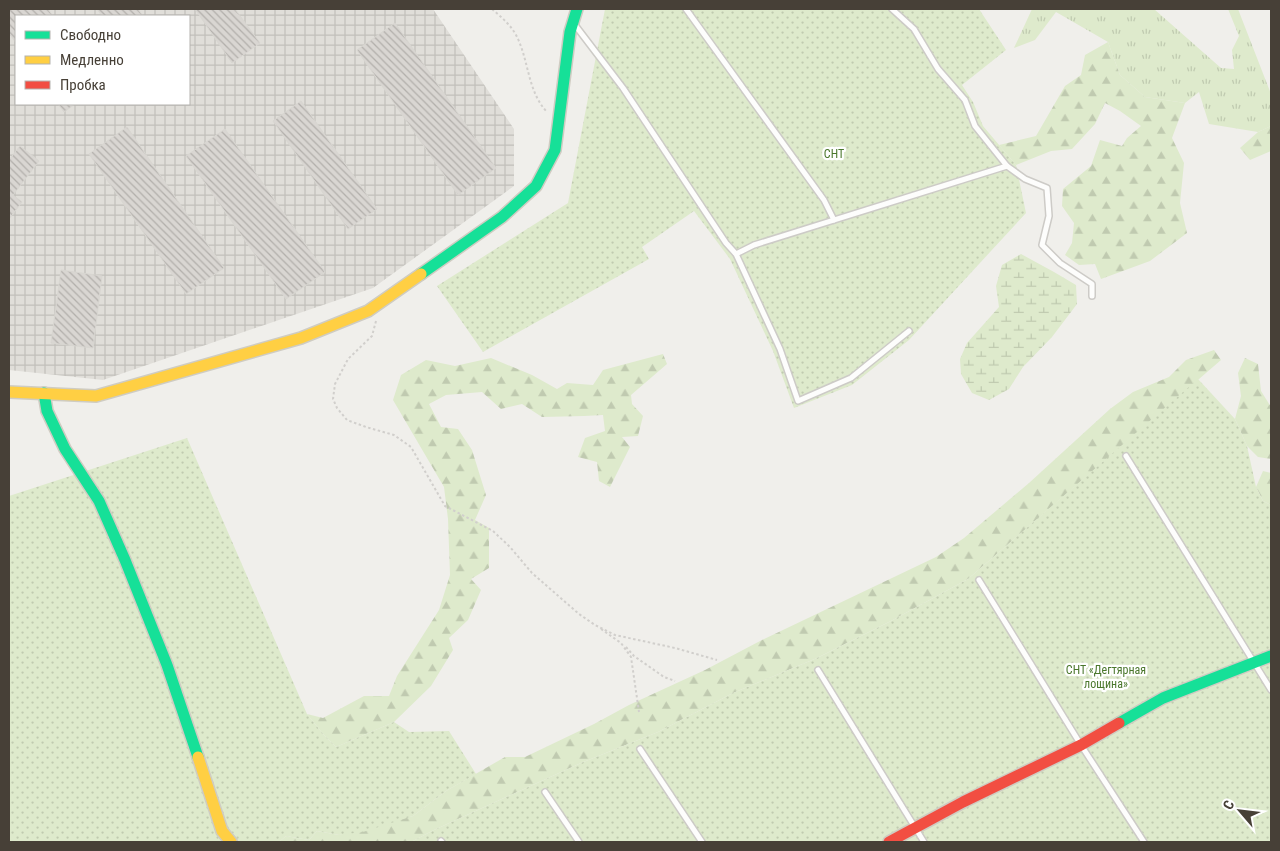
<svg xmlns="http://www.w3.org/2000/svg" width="1280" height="851" viewBox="0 0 1280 851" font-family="'Roboto Condensed',sans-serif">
	<defs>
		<pattern id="industrial-grid" width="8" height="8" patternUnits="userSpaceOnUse" patternTransform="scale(1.25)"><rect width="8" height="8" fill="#e0ded9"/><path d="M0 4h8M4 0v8" fill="none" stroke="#c2c0bb"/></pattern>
		<pattern id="grass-tufts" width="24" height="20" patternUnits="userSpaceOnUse" patternTransform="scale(1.25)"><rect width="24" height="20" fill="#deeacc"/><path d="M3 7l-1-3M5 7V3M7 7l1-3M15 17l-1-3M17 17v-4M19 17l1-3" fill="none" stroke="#c0cab0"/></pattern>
		<pattern id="forest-firs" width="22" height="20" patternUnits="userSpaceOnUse" patternTransform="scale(1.25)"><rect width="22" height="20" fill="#deeacc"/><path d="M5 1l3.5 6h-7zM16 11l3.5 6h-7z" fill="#c0cab0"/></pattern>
		<pattern id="wetland-marsh" width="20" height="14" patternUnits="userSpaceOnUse" patternTransform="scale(1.25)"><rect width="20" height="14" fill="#deeacc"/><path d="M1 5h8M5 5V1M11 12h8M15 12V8" fill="none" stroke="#c0cab0"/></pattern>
		<pattern id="park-dots" width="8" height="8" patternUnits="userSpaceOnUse" patternTransform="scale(1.25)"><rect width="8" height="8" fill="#deeacc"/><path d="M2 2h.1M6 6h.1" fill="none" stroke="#c0cab0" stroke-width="1.8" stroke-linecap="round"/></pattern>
		<pattern id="building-back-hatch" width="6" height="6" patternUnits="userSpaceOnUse" patternTransform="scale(1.25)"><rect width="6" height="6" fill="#d9d6d2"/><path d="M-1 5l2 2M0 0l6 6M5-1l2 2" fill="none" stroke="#b2afab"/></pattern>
	</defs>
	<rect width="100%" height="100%" fill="#f0efeb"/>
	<path fill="url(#industrial-grid)" fill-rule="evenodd" d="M9,9H433L514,129V186L373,288L103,380L9,370ZM16,16H189V104H16Z"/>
	<path fill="url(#grass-tufts)" d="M1032,9H1154L1221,68L1234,69L1232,50L1239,36L1228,9H1238L1271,94V126L1258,132L1209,124L1199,92L1185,103L1145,97L1120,75L1108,42L1056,12L1035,40L1014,48Z"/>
	<g fill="url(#forest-firs)">
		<path d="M1108,42L1120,75L1145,97L1185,103L1172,138L1184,163L1180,203L1187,233L1150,261L1101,279L1095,264L1079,265L1065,255L1072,243L1074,223L1062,206L1063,189L1091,166L1100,140L1122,146L1127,138L1141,126L1120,111L1105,103L1095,124L1072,149L1051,151L1016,165L999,145L1036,136L1065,86L1081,75L1085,55Z"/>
		<path d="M1271,126V151L1250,160L1240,148L1258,132Z"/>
		<path d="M1214,350L1221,360L968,579L891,621L817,658L733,693L658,732L581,763L434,830L411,842H279L286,836L309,840L317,831L339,835L413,816L446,791L505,757H525L594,724L629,705L705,670L760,641L936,557L964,538L1029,483L1110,409L1133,392L1169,377L1186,360Z"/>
		<path d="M663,354L667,364L631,395L632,404L643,416L638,436L622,437L630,447L610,487L599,481L597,462L578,457L585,438L605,431L603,415L584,416L542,417L522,404L501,409L482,392L446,395L429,404L441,427L458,429L472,450L486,495L475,520L489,528V568L471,579L481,590L468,620L449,638L453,650L431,686L394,722L336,747L323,734L307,714L323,718L364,696H389L397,676L439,610L450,575L448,519L444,487L393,400L401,375L426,360L455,366L491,358L532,375L557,389L567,383L593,385L603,370Z"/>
		<path d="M1245,358L1258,364L1261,391L1271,407V459L1258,457L1247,446L1235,419L1241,396L1238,373Z"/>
		<path d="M1263,471L1271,473V505L1263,501L1256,487Z"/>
	</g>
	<path fill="url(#wetland-marsh)" d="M1021,254L1054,272L1076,285L1077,304L1052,337L1023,367L1009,389L989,400L972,393L961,374L960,359L967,343L999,307L996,286L1002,265Z"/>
	<g fill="url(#park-dots)">
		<path d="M605,9H979L1006,50L962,85L973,102L983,126L1016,165L1026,213L909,340L852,385L794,408L773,351L730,259L694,211L642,247L649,259L483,352L437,286L568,203Z"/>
		<path d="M1198,379L1235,419L1247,446L1256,487L1263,501L1271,505V842H411L434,830L581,763L658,732L733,693L817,658L891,621L968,579Z"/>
		<path d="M187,438L307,714L323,734L336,747L394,722L409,732L449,731L476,774L446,791L413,816L363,832L339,835L317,831L309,840L286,836L279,842H9V496Z"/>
	</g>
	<g fill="url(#building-back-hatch)" stroke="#d8d6d1">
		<path d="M9,9H48L53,16H16V43L9,33Z"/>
		<path d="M97,9H138L143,16H102Z"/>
		<path d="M195,9H235L260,43L232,63Z"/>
		<path d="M395,23L496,168L458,195L357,50Z"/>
		<path d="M301,101L377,209L348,229L273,121Z"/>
		<path d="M58,104H75L64,112Z"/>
		<path d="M127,127L224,268L186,294L89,154Z"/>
		<path d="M225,129L325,272L286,299L186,156Z"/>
		<path d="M20,146L39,161L13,195L22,202L9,219V160Z"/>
		<path d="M61,270L102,276L93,348L51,343Z"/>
	</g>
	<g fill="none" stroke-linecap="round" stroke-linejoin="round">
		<g stroke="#cdcbc7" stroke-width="8">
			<g id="lane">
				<path d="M686,9L824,200L834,220"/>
				<path d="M575,25L623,88L726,243L736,254L780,349L798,401L851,378L909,331"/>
				<path d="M1007,166L1025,179L1047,188L1049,216L1042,245L1060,263L1092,284V296"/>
				<path d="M736,254L754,245L1007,166L975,126L965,100L938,69L914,29L892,9"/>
				<path d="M1126,456L1271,690"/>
				<path d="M979,580L1081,745L1144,842"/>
				<path d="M818,670L924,842"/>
				<path d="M640,749L702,842"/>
				<path d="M545,792L579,842"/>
				<path d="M441,841L442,842"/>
			</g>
		</g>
		<g stroke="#cfccc2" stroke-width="14">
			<g id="fast">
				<path d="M421,274L502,217L536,186L555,150L570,32L577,9"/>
				<path d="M44,393L47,411L65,449L99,501L125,560L167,665L198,757"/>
				<path d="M1119,723L1163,698L1271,656"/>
			</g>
		</g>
		<g stroke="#cfccc2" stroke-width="14">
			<g id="slow">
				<path d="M9,392L96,396L301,338L368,311L421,274"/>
				<path d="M198,757L222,831L231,842"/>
			</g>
		</g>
		<g stroke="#cfccc2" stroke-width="14">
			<path id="jam" d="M889,842L963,802L1081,745L1119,723"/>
		</g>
		<g stroke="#d1cfcc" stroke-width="2" stroke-dasharray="2.5 2.5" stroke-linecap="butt">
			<path d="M492,9C501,17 510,24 516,35C529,59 527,91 547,112"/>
			<path d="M376,321L372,336L348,359L335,384L333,399L337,408L347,420L366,427L394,435L411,447L445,506L493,531L510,547L532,573L579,614L595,625L615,635L675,648L717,660"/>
			<path d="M601,629L621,643L631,657L639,712"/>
			<path d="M626,647L634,656L664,677L675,681"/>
		</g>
		<use href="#lane" stroke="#fdfdfc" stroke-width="5"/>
		<use href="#fast" stroke="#16e098" stroke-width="11"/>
		<use href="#slow" stroke="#ffcf43" stroke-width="11"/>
		<use href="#jam" stroke="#f24e42" stroke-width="11"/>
	</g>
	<g text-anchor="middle" stroke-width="4.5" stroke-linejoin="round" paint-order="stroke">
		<g font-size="12" fill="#4a772c" stroke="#fff">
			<text x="834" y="158">СНТ</text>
			<text x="1106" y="674">СНТ «Дегтярная<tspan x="1106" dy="14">лощина»</tspan></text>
		</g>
	</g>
	<rect width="1280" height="851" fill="none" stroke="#474037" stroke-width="20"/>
	<rect x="15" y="15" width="175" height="90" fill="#ffffff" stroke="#b5b3af"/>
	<rect x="25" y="31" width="25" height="8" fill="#16e098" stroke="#b5b3af"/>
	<text x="60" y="40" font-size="15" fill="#474037">Свободно</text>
	<rect x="25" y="56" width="25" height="8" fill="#ffcf43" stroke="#b5b3af"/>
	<text x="60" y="65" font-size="15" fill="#474037">Медленно</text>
	<rect x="25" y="81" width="25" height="8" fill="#f24e42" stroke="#b5b3af"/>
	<text x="60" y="90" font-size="15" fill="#474037">Пробка</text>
	<g transform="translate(1240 811) rotate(298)" stroke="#ffffff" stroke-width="4" paint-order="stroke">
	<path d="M0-4L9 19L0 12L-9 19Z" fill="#474037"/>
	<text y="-8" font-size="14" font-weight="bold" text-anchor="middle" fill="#474037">С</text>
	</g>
</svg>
